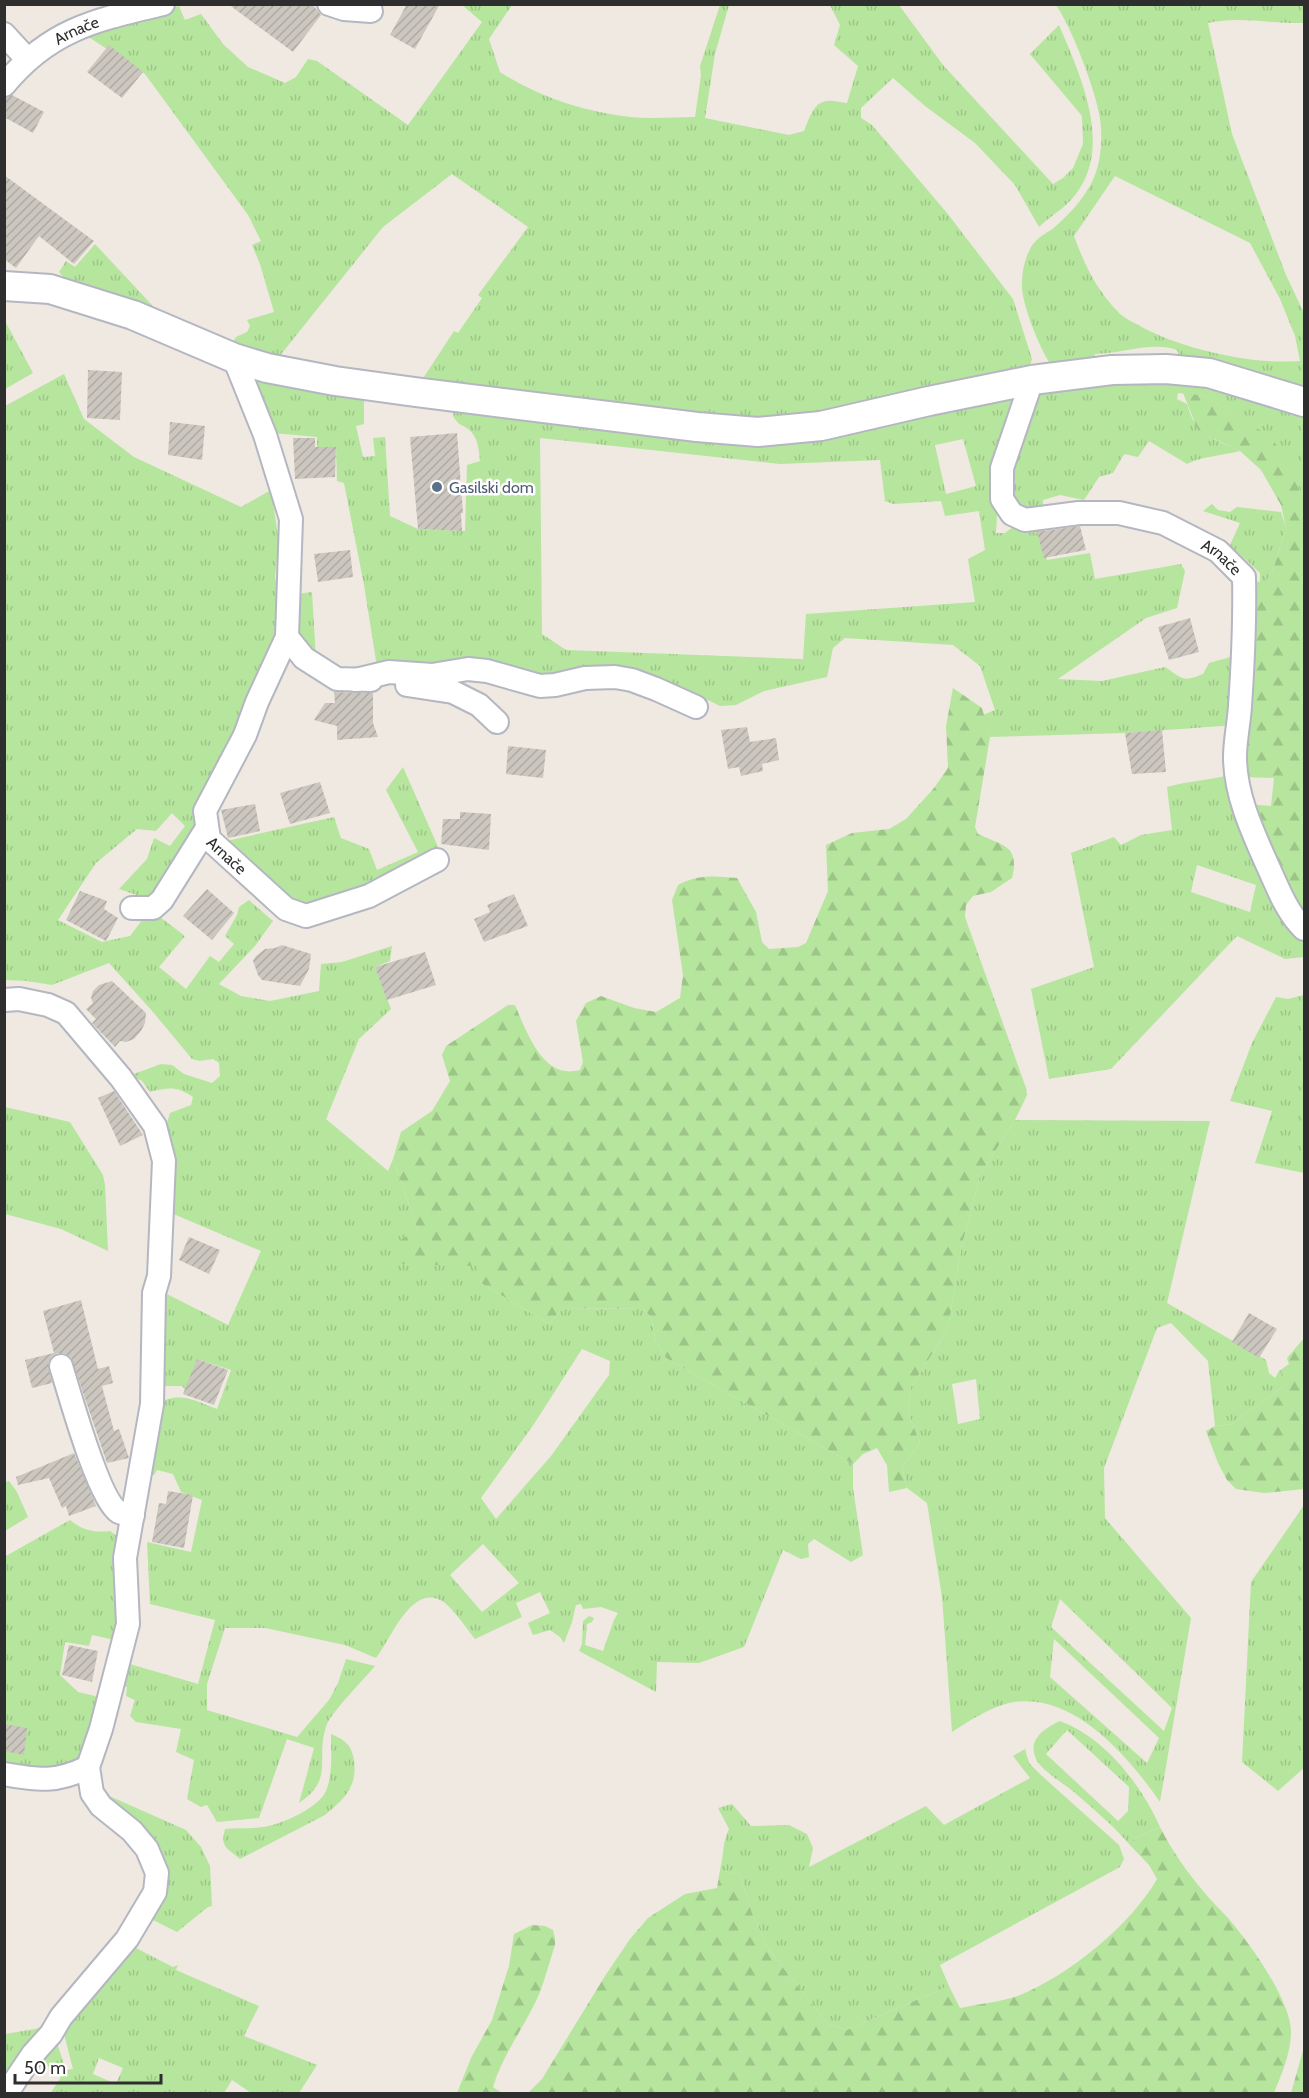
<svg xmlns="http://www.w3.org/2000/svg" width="1309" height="2098" viewBox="0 0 1309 2098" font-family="Cabin,sans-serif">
	<defs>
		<pattern id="grass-tufts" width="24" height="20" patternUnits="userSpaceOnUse" patternTransform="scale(1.5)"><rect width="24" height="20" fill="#b6e59e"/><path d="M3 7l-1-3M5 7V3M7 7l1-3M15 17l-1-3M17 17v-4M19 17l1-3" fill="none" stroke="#9dc588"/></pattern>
		<pattern id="forest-firs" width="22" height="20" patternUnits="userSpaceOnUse" patternTransform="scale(1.5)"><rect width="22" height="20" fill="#b6e59e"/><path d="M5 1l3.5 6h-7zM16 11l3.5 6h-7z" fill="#9dc588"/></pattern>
		<pattern id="building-hatch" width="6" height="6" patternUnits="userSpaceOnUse" patternTransform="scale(1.5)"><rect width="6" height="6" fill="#cbc7bf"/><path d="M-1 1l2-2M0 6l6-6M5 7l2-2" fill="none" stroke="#afaba4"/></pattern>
	</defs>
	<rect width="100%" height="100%" fill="#efe9e1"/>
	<g fill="url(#grass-tufts)" fill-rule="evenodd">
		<path d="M462,5H512L489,39L500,72C538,97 585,112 630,117C652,119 674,117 695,117L701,75L700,66L720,5H729L715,54L705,118L789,135L804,131C809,120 813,102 827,101C833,100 841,103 847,103L858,66L834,45L840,25L830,5H899L943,65L1053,184L1063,178L1073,168L1083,144L1082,116L1030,54L1059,25C1081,77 1116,151 1071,200C1062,210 1049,217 1039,227L1015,185L975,143L925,106L893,78L861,108V118L872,125L947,213L1013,299L1032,359L1028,372L771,423L418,386L454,331L458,333L482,298L478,295L528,227L452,174L383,227L274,363L232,344L236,337L247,332L250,326L247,320L274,312L260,264L252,245L261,241L248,215L145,74L87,36L110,24L179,6L185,20L201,14L223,44L248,67L285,83L296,77L308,59L317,61L408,125L482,22Z"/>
		<path d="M1056,5H1304V23C1272,24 1240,16 1208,23L1232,134L1286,275L1304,313V392L1181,361L1177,350C1153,341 1121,354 1095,354L1093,365L1053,368C1041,352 1023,307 1022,288C1021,273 1025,256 1033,244C1038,238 1044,234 1051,230C1067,217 1083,200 1092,182C1101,164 1103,139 1100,119C1096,91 1072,28 1056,5ZM1115,176L1250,243L1280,299L1295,336L1300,361C1252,365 1181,349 1140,326C1133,322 1126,319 1120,314C1097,291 1085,266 1074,236Z"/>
		<path d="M95,244L151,304L158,315L72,286L59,272L66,261L75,267Z"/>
		<path d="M4,319L33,373L5,389H4Z"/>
		<path d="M64,374L84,419L134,457L241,507L271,490L279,542L275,577L284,628L195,829L154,901L119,889L147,859L154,838L170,846L185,826L172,813L156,831L137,829L96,863L58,920L102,942L130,936L143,919L156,914L185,936L159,967L186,989L210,956L219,962L234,944L225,936L237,915L239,907L249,900L273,921L255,946L219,984L241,996L270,1001L319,991L321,964L342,962L392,946L390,961L375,967L391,1009L359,1039L326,1119L388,1171L393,1159L417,1229L478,1266L481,1283L549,1324L559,1312L566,1308L643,1309L651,1317L656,1342L666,1358L853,1464V1488L863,1555L851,1562L814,1539L808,1544L809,1557L801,1559L783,1550L744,1647L699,1663L657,1662L656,1692L579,1651L582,1644L583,1621L589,1616L594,1618L592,1622L587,1624L585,1645L603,1651L614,1620L618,1613L601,1607L583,1609L581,1604L576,1605L572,1622L564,1643L560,1637L550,1630L533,1635L528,1623L550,1613L540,1592L516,1603L522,1617L475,1639C466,1628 456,1612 445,1603C413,1579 391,1639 376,1658L345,1645L265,1628H225L207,1684V1710L297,1737L329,1700L338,1683L346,1659L375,1666C364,1679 332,1712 327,1724C314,1759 336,1778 299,1803L314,1748L287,1739L259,1818L217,1822L207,1805L201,1807L187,1799L194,1760L176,1752L181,1729L136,1722L130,1716L135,1700L126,1696L127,1687L118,1684L123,1662L198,1684L215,1620L150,1604L147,1542L191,1552L202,1500L181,1492L173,1474L157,1470L154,1475L146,1474L156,1404C181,1391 193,1400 217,1409L231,1370L197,1359L186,1390L182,1386H162L159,1290L228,1325L261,1251L171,1213L165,1130L170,1113L191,1105L193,1097C178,1086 168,1087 150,1092L142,1081L131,1075L161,1064L172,1065L184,1074L212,1083L220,1076L219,1063L213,1059L199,1061L192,1059L153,1012L109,963L52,985L27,981L5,980V406ZM582,1349L610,1361L609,1375L551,1456L496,1519L481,1498L534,1424ZM483,1544L519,1583L482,1612L450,1575Z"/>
		<path d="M247,376L364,393V424L356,426L363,457L375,456L373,438L385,437L390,516L418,529L465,531L467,465L480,461C479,450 478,436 468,429C460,423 460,427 453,416L454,405L692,433L1013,396L1017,407L1005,516L997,515L996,533H1005L1017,524L1041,526L1047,560L1090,553L1095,579L1181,564L1185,571L1177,608L1146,618L1058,679L1102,681L1165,667C1182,678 1182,683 1203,674L1209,663L1241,654L1236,725L1125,733L990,737L983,715L995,710L980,666L953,645L845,638L833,648L827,677L764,691L736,705L720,706L708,700H697L570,678L377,667L364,585L344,483L337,481L336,447H317V437L273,433ZM540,438L780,464L880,460L885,501L893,504L941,501L945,516L979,511L985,550L968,559L975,602L806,614L803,659L566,650L542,634ZM963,439L976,486L946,494L935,445Z"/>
		<path d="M1173,378L1304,411V498L1270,437L1205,396L1178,393L1177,399L1187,404C1196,437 1212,437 1240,451C1224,455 1200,457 1187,464L1149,441L1138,457L1124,454L1113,473L1099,477L1084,500L1060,495L1043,500V511L1035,514L1011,503L1010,458L1032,388Z"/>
		<path d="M1212,504L1218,510L1230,512L1237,507L1281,512L1286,528L1273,570L1267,580L1260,582V573L1230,545L1240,523L1203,511Z"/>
		<path d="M312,592L316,659L296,633L297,594Z"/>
		<path d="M403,767L439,849L396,875L325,908L293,902L222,842L334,817L341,838L369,849L377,870L418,852L386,790Z"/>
		<path d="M1230,775L1304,936V957L1285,959L1237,936L1111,1069L1049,1079L1031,989L1094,967L1071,853L1114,837L1121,845L1141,835L1172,830L1167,787C1188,781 1209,780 1230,775ZM1197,865L1256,885L1250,912L1191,892Z"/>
		<path d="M1304,995V1173L1255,1163L1272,1111L1230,1101L1252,1043L1276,997L1288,999Z"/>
		<path d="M5,1107L70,1122L103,1175L105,1185L108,1251L61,1229L5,1214Z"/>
		<path d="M1015,1120L1210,1121L1167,1303L1266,1360L1269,1373L1275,1378L1279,1371L1286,1377V1385L1231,1424L1215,1426L1208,1361L1171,1323L1157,1328L1104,1468L1105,1518L1191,1618L1160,1802C1129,1757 1072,1689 1009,1703C989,1708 969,1721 952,1732L942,1597L927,1503L907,1488L902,1467L920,1443L908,1412L911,1387L948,1329L961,1249L980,1175ZM976,1379L980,1419L958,1424L952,1384ZM1060,1599L1172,1708L1164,1731L1051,1627ZM1054,1639L1159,1738L1147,1763L1050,1677Z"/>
		<path d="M9,1481L17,1492L28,1517L5,1531V1482Z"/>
		<path d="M1304,1505V1768L1278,1791L1242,1762L1251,1582Z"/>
		<path d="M70,1520C82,1530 94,1533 110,1531L120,1538L119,1641L92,1635L89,1646L65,1642L60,1675L78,1692L95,1696L103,1704L81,1758L70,1768L5,1769L4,1557Z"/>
		<path d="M1060,1721C1105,1738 1141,1784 1160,1827L1143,1834L1128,1843C1112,1824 1092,1808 1074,1792C1064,1784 1041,1770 1036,1759C1027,1739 1045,1728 1060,1721ZM1067,1730L1129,1787L1128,1811L1118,1821L1046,1754Z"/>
		<path d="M331,1734C335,1736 341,1738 344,1741C356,1749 357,1774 351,1786C347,1797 334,1807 325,1815L240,1859C227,1848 220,1848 225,1829C237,1828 250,1829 263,1827C280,1825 319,1808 326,1791C333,1774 331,1752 331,1734Z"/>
		<path d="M1025,1749L1029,1763L1042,1776L1119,1845L1124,1859L1120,1867L940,1965L949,1986L847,2030L828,2024L769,1950L752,1913L740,1875L720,1870C724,1855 722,1843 729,1829L718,1808L732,1804L751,1826L789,1825L807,1834L813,1848L809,1867L926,1806L944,1825L1030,1778L1013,1756Z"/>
		<path d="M98,1791L186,1830L201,1847L210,1866L212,1906L208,1907L177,1932L145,1916L161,1872Z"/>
		<path d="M128,1944L173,1967L178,1965L176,1970L259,2006L244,2036L317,2065L299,2093H251L232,2080L224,2093L50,2094L61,2077L36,2057L57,2043L66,2070L73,2069L64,2034L66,2023ZM99,2058L123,2068L116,2084L93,2074Z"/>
		<path d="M52,2026L5,2079V2034Z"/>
	</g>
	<g fill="url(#forest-firs)">
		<path d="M1183,393L1205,396L1271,437L1288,463L1304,498V910L1298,914L1248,804L1271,806L1274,778L1243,777L1249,665L1257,582L1267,580L1273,570L1286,528L1281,505L1261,470L1240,451L1202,433L1197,428Z"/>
		<path d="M953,688L982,708L990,737L975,827L978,834C1003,846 1020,845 1012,878L991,892L973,896L966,905L965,917L1026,1088L1027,1095L1015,1120L980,1175L961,1249L948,1329L911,1387L908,1412L920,1443L902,1467L907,1488L889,1492L887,1465L877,1448L863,1454L853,1464L666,1358L656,1342L651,1317L643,1309L566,1308L559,1312L549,1324L481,1283L477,1266L401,1264L398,1242L417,1229L393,1159L401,1132L432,1111L450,1081L442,1055L446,1046L508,1005H515C524,1026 539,1068 565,1071C570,1072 575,1071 580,1070L583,1062L576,1021L586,1003L601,996L634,1008L656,1012L680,998L683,975L672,900L678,885C697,874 715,876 737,878L756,912L762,942L769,949L798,947L806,943L828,891L826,845L852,833L889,829L906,819L934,788L948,768L946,726Z"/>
		<path d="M1304,1338V1489L1264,1493L1236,1489L1227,1480L1218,1463L1206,1431L1215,1426L1231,1424L1286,1385V1377L1279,1371L1289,1364L1287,1358Z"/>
		<path d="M1160,1827C1172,1851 1187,1872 1204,1892C1212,1902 1221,1910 1229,1919C1250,1944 1290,1999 1291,2031C1291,2053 1282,2073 1274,2093H528L542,2079L605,1976L630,1939L648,1918L685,1894L717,1888L720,1870L740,1875L752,1913L769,1950L828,2024L847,2030L949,1986L960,2008C979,2004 1002,2002 1020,1995C1069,1975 1131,1925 1157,1879L1149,1865L1128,1843L1143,1834Z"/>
		<path d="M532,1925L545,1926L553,1930L555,1938V1945C548,1966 543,1989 533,2007C519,2034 502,2058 493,2087L502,2093H457L471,2058L492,2020L509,1966L514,1934Z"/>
		<path d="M1304,2047V2093H1291Z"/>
	</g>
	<g fill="url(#building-hatch)">
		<path d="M228,4H312L321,15L293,52Z"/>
		<path d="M407,4H440L415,49L390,35Z"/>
		<path d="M109,45L143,72L122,98L87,72Z"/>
		<path d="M12,95L44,112L33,133L4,117V98Z"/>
		<path d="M4,175L94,241L74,264L39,236L16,268L4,259Z"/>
		<path d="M88,370L122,372L120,420L87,418Z"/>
		<path d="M170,422L205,426L202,460L168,455Z"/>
		<path d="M457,433L463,513H461L462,531L418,529L410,437Z"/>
		<path d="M293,438H315V447H336L335,477L295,479Z"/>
		<path d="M1080,526L1086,550L1044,558L1037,532Z"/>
		<path d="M350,550L353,577L318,582L314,554Z"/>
		<path d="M1190,618L1199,652L1169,660L1158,627Z"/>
		<path d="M334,692L373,693V723L378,737L337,740V726L314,720L325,703H335Z"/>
		<path d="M747,727L750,742L776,738L779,760L762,764L763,771L741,776L739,767L728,769L721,730Z"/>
		<path d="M1162,730L1166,772L1132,774L1125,733Z"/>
		<path d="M508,746L546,750L543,778L506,774Z"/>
		<path d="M320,782L330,813L290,824L280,793Z"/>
		<path d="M255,804L260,831L228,838L221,810Z"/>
		<path d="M460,812L491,814L489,850L441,844L443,819H460Z"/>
		<path d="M207,889L234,913L212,940L183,916Z"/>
		<path d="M80,891L107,901L104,909L118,918L106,941L66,920Z"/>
		<path d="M514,894L528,926L484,942L474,919L490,912L487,905Z"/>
		<path d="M282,945L311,954L309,969L300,986L262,980L258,975L253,961L256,956L265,949L275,948Z"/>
		<path d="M425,952L436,985L387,1000L375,967Z"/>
		<path d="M112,981L146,1013L145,1023L141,1031L134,1039L126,1042L120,1041L115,1047L92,1023L96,1019L86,1009L93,1003L91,998L93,991L99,985Z"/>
		<path d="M114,1091L143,1135L120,1146L98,1098Z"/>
		<path d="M189,1237L220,1250L209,1274L179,1260Z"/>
		<path d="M81,1300L98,1369L109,1366L113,1383L102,1386L114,1431L119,1429L129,1458L107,1463L71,1357L64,1353H57L52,1356L48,1363L52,1383L32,1388L25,1360L54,1353L43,1311Z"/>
		<path d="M1249,1313L1277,1329L1259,1358L1232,1342Z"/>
		<path d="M197,1359L228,1370L214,1405L183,1394Z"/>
		<path d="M74,1453L96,1506L69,1516L66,1506L62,1508L49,1478L18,1485L16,1477Z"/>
		<path d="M168,1491L193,1495L184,1548L152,1542L159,1503L166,1504Z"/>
		<path d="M69,1645L98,1651L92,1682L62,1675Z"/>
		<path d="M4,1724L27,1728L24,1755L4,1751Z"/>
	</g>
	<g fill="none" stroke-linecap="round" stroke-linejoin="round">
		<g stroke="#b4b7c1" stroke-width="26">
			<g id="minor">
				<path d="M329,4L344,9L371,11"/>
				<path d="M4,34L27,59"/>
				<path id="s1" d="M4,85C50,29 96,20 163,4"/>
				<path id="s2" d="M234,358L265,435L291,519L287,637L257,702L245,735L205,811L209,839L286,909L306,916L369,896L437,860"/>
				<path id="s3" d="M1032,380L1002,468V499L1012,514L1025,520L1079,513H1119L1163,523L1218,551L1244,577C1245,621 1243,663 1240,706C1239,723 1235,740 1235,757C1235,796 1254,835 1270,871C1279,891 1288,914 1304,929"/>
				<path d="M287,637L304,658L337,679L371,680"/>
				<path d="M356,680L389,672L432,675L468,669L487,671L540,686L555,685L585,678L615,677L632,680L656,689L696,707"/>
				<path d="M407,685L453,692L479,705L497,722"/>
				<path d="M132,908H153L162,900L207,828"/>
				<path d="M4,1000L19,999L48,1005L66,1013L121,1078L155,1126L164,1161L159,1276L154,1293L152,1404L125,1558L128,1624L101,1729L88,1767L92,1793L101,1806L132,1831L147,1849L157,1873L155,1892L127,1939L61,2017L51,2034L33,2054L6,2094"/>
				<path d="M61,1366C69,1392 99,1501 119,1512C122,1514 129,1514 133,1515"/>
				<path d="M4,1774C39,1780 56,1783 88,1767"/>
			</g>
		</g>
		<g stroke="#b4b7c1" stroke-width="32">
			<path id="tertiary" d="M4,286L50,289L133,315L234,358L267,368L335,381L415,392L697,427L758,432L821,426L929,401L1032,380L1112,370L1166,369L1209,373L1304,402"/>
		</g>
		<use href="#minor" stroke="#fff" stroke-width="22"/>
		<use href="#tertiary" stroke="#fff" stroke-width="28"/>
	</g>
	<circle fill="#5c6f8a" stroke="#fff" stroke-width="2" cx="437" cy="487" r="6"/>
	<g text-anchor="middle" stroke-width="5" stroke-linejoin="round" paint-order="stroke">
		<g font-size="16" fill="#2e2e2e" stroke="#fff">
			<text dy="6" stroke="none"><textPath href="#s1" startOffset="92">Arnače</textPath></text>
			<text dy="6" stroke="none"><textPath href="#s3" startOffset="364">Arnače</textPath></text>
			<text dy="6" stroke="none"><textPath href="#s2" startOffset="534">Arnače</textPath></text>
		</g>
		<g font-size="16" fill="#4e5e75" stroke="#fff" text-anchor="start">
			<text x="449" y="493">Gasilski dom</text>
		</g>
	</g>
	<rect width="1309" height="2098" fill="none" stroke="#2e2e2e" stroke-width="12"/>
	<path d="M15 2074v9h146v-9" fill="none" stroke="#2e2e2e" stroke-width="3"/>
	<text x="24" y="2074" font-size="18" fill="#2e2e2e" stroke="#ffffff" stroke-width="4.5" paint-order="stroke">50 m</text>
</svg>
